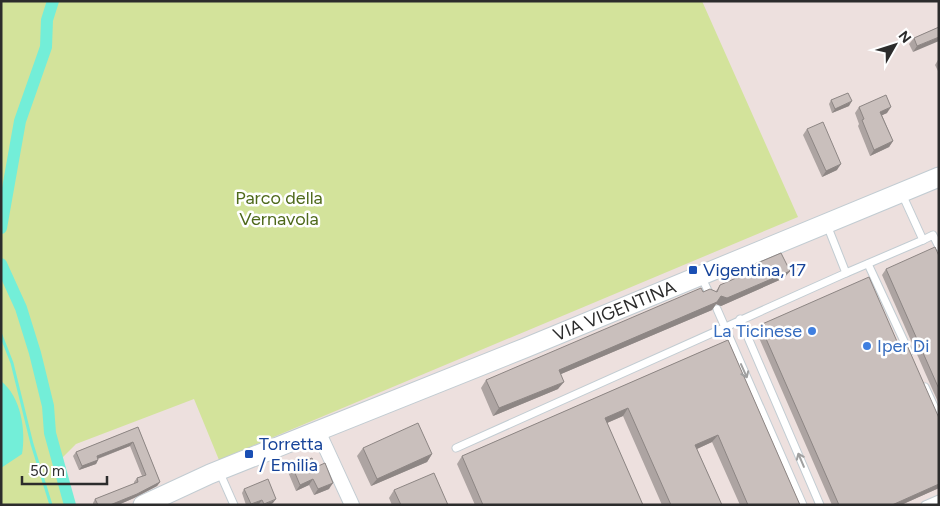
<svg xmlns="http://www.w3.org/2000/svg" width="940" height="506" viewBox="0 0 940 506" font-family="Figtree,sans-serif">
	<rect width="100%" height="100%" fill="#ede0de"/>
	<path fill="#d3e39b" d="M1,1H702L798,217L219,460L194,399L76,444L62,458L74,505H1Z"/>
	<path fill="#73eed8" d="M1,381C21,397 26,430 22,454L1,468Z"/>
	<g fill="none" stroke-linecap="round" stroke-linejoin="round">
		<path stroke="#73eed8" stroke-width="3" d="M1,335L12,363L32,444L51,505"/>
		<g stroke="#73eed8" stroke-width="12">
			<path d="M1,228L20,121L46,47L47,20L53,1"/>
			<path d="M1,264L21,308L35,353L48,406L50,433L70,505"/>
		</g>
		<g stroke="#c2ccd2" stroke-width="9">
			<g id="lane">
				<path d="M923,240L933,235L939,247"/>
				<path d="M868,264L909,352"/>
				<path d="M846,273L923,240L902,194"/>
				<path d="M701,276L710,295"/>
				<path d="M717,309L803,505"/>
				<path d="M740,319L820,505"/>
				<path d="M925,387L939,417"/>
				<path d="M456,448L846,273L827,225"/>
				<path d="M219,471L234,505"/>
				<path d="M925,505L939,499"/>
			</g>
		</g>
		<g stroke="#c2ccd2" stroke-width="16">
			<path id="street" d="M318,431L352,505"/>
		</g>
		<g stroke="#c2ccd2" stroke-width="21">
			<g id="secondary">
				<path id="s1" d="M143,505L210,474L525,348L939,177"/>
			</g>
		</g>
		<use href="#lane" stroke="#fff" stroke-width="7"/>
		<use href="#street" stroke="#fff" stroke-width="14"/>
		<use href="#secondary" stroke="#fff" stroke-width="19"/>
	</g>
	<g fill="#ada4a2">
		<path d="M939,27L913,52L909,44L914,38Z"/>
		<path d="M938,60H939V73L935,65Z"/>
		<path d="M831,100L849,106L832,113L829,104Z"/>
		<path d="M859,107L887,113L882,115L893,141L889,147L870,156L858,126L859,124L855,113Z"/>
		<path d="M807,129L837,170L822,177L803,135Z"/>
		<path d="M939,256V401L938,402L882,275L886,269Z"/>
		<path d="M741,270L790,271L784,278L721,306L716,304L712,310L561,374L558,389L493,416L481,388L486,380L716,291L720,285L736,278Z"/>
		<path d="M760,325L899,346L939,488L901,505H832L756,331Z"/>
		<path d="M728,340L800,505H740L712,442L697,449L722,505H662L623,416L607,423L643,505H475L457,464L462,456Z"/>
		<path d="M138,427L160,482L157,486L134,498L118,505H93V503L95,499L134,484V482L137,478L142,476L130,446L98,459V460L96,464L79,470L73,456L76,452Z"/>
		<path d="M363,448L432,454L427,462L371,486L357,456Z"/>
		<path d="M292,466L316,467L329,489L314,495L309,485L296,491L288,472Z"/>
		<path d="M244,489L273,503L269,505H260L259,504L257,505H246L242,493Z"/>
		<path d="M394,490L448,505H392L389,498Z"/>
	</g>
	<g fill="#8d8684">
		<path d="M939,37V41L913,52L917,46Z"/>
		<path d="M852,101L849,106L832,113L835,109Z"/>
		<path d="M891,107L887,113L876,118L880,112Z"/>
		<path d="M893,141L889,147L870,156L874,150Z"/>
		<path d="M841,164L837,170L822,177L826,171Z"/>
		<path d="M790,271L784,278L721,306L716,304L712,310L554,377L559,370L721,296Z"/>
		<path d="M564,382L558,389L493,416L499,408Z"/>
		<path d="M628,408L623,416L600,426L605,418Z"/>
		<path d="M718,435L712,442L690,452L695,445Z"/>
		<path d="M133,442L130,446L94,460L97,456Z"/>
		<path d="M432,454L427,462L371,486L377,479Z"/>
		<path d="M98,460L96,464L79,470L82,466Z"/>
		<path d="M313,479L309,485L296,491L300,485Z"/>
		<path d="M160,482L157,486L134,498L118,505H110Z"/>
		<path d="M333,483L329,489L314,495L318,489Z"/>
		<path d="M939,484V488L901,505H892Z"/>
		<path d="M276,499L273,503L269,505H264Z"/>
		<path d="M262,500L259,504L257,505H250Z"/>
	</g>
	<g fill="#c9bfbc" stroke="#8d8684">
		<path d="M939,27V37L917,46L914,38Z"/>
		<path d="M848,93L852,101L835,109L831,100Z"/>
		<path d="M886,95L891,107L880,112L893,141L874,150L862,120L864,119L859,107Z"/>
		<path d="M823,122L841,164L826,171L807,129Z"/>
		<path d="M935,247L939,256V389L886,269Z"/>
		<path d="M781,253L790,271L727,298L721,296L717,302L559,370L564,382L499,408L486,380L701,288L703,292L710,289L717,292L720,285L743,275L741,270Z"/>
		<path d="M869,277L899,346L906,343L939,418V484L892,505H839L760,325Z"/>
		<path d="M728,340L800,505H748L718,435L695,445L722,505H671L628,408L605,418L643,505H483L462,456Z"/>
		<path d="M418,423L432,454L377,479L363,448Z"/>
		<path d="M138,427L160,482L137,494L110,505H98L95,499L138,482L137,478L146,475L133,442L97,456L98,460L82,466L76,452Z"/>
		<path d="M312,458L316,467L325,463L333,483L318,489L313,479L300,485L292,466Z"/>
		<path d="M434,473L448,505H401L394,490Z"/>
		<path d="M268,479L276,499L264,504L262,500L251,504L244,489Z"/>
	</g>
	<defs><path id="oneway-shaft" d="M-6 0H5M1.5-3L5.5 0L1.5 3" fill="none" stroke-width="1.6" stroke-linecap="round" stroke-linejoin="round" transform="scale(1.25)"/></defs>
	<g stroke="#a0a0a0">
		<use href="#oneway-shaft" transform="translate(744 371) rotate(66)"/>
		<use href="#oneway-shaft" transform="translate(801 460) rotate(-113)"/>
	</g>
	<g fill="#1a4fb4" stroke="#fff" stroke-width="2">
		<rect x="688" y="265" width="10" height="10" rx="2.5"/>
		<rect x="244" y="449" width="10" height="10" rx="2.5"/>
	</g>
	<g fill="#3f7fe0" stroke="#fff" stroke-width="2">
		<circle cx="812" cy="331" r="5"/>
		<circle cx="867" cy="346" r="5"/>
	</g>
	<g text-anchor="middle" stroke-width="5" stroke-linejoin="round" paint-order="stroke">
		<g font-size="18" fill="#4e691b" stroke="#fff">
			<text x="279" y="204">Parco della<tspan x="279" dy="21">Vernavola</tspan></text>
		</g>
		<g font-size="18" fill="#164399" stroke="#fff" text-anchor="start">
			<text x="703" y="276">Vigentina, 17</text>
			<text x="259" y="450">Torretta<tspan x="259" dy="21">/ Emilia</tspan></text>
		</g>
		<g font-size="18" fill="#2c2c2c" stroke="#fff">
			<text dy="6" stroke="none"><textPath href="#s1" startOffset="510">VIA VIGENTINA</textPath></text>
		</g>
		<g font-size="18" fill="#366cbe" stroke="#fff" text-anchor="end">
			<text x="802" y="337">La Ticinese</text>
			<text x="877" y="352" text-anchor="start">Iper Di</text>
		</g>
	</g>
	<rect width="940" height="506" fill="none" stroke="#2c2c2c" stroke-width="5"/>
	<g transform="translate(895 45) rotate(51)" stroke="#ffffff" stroke-width="4" paint-order="stroke">
	<path d="M0-4L9 19L0 12L-9 19Z" fill="#2c2c2c"/>
	<text y="-8" font-size="14" font-weight="bold" text-anchor="middle" fill="#2c2c2c">N</text>
	</g>
	<path d="M22 476v8h85v-8" fill="none" stroke="#2c2c2c" stroke-width="2.5"/>
	<text x="30" y="476" font-size="15" fill="#2c2c2c" stroke="#ffffff" stroke-width="4" paint-order="stroke">50 m</text>
</svg>
